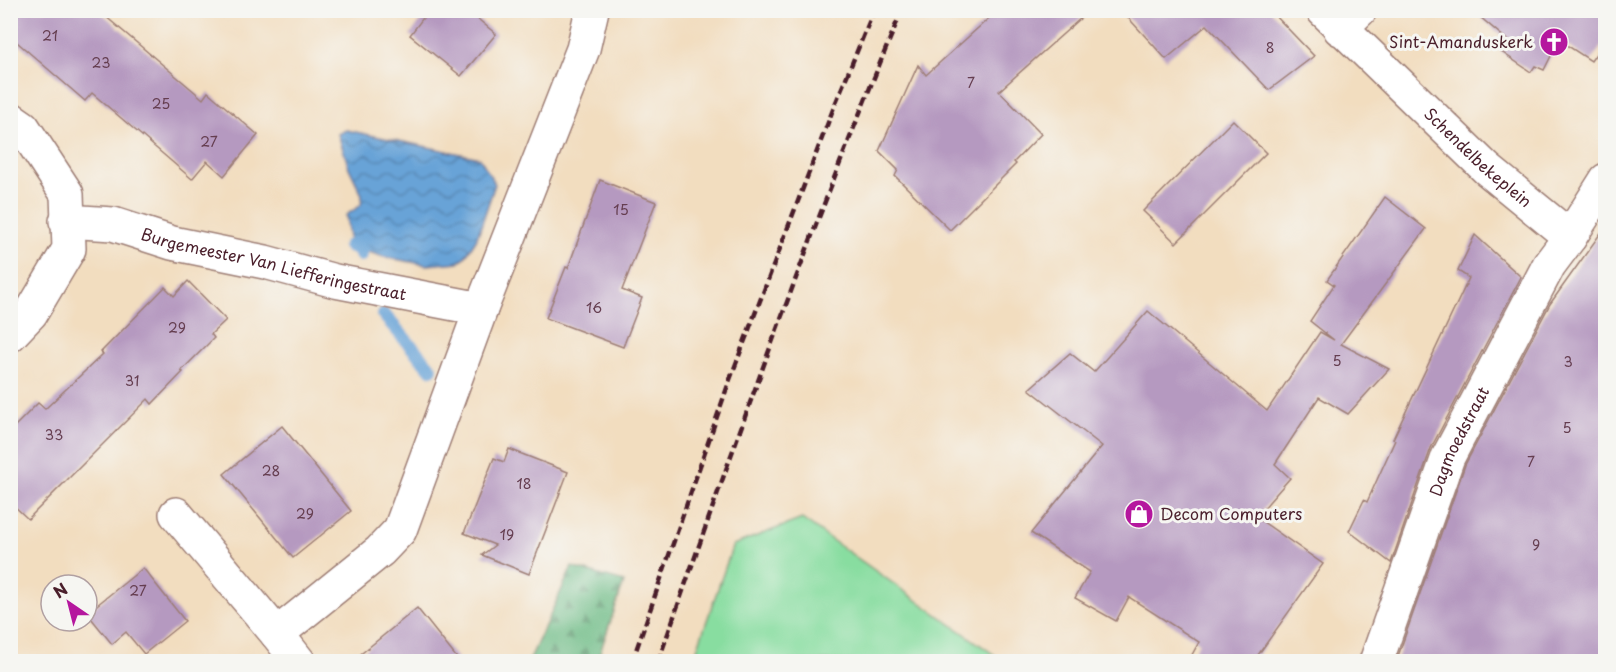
<svg xmlns="http://www.w3.org/2000/svg" width="1616" height="672" viewBox="0 0 1616 672" font-family="'Playpen Sans',sans-serif">
	<defs>
		<pattern id="forest-firs" width="22" height="20" patternUnits="userSpaceOnUse" patternTransform="scale(1.5)"><rect width="22" height="20" fill="#6ebc86"/><path d="M5 1l3.5 6h-7zM16 11l3.5 6h-7z" fill="#5c986e"/></pattern>
		<pattern id="water-waves" width="16" height="10" patternUnits="userSpaceOnUse" patternTransform="scale(1.5)"><rect width="16" height="10" fill="#67a3d7"/><path d="M0 5q4-4 8 0t8 0" fill="none" stroke="#5784af"/></pattern>
	</defs>
	<rect width="100%" height="100%" fill="#f6f6f2"/>
	<filter id="ink" filterUnits="userSpaceOnUse"><feTurbulence type="fractalNoise" baseFrequency=".0167" numOctaves="2"/><feDisplacementMap in="SourceGraphic" scale="12" xChannelSelector="R" yChannelSelector="G"/><feConvolveMatrix kernelMatrix="1 2 1 2 8 2 1 2 1" color-interpolation-filters="sRGB"/></filter>
	<filter id="wash" filterUnits="userSpaceOnUse"><feTurbulence type="fractalNoise" baseFrequency=".008" numOctaves="4" result="noise"/><feDisplacementMap in="SourceGraphic" scale="24" xChannelSelector="R" yChannelSelector="G"/><feGaussianBlur stdDeviation="1.35" result="paint"/><feColorMatrix in="noise" values="0 0 0 0 0 0 0 0 0 0 0 0 0 0 0 0 0 1.4 0 .05"/><feComposite in="paint" operator="in"/></filter>
	<g filter="url(#wash)">
		<rect width="100%" height="100%" fill="#f2ddbf"/>
		<path fill="#88dda0" stroke="#697e66" stroke-width="1.5" d="M802,519L1003,661H693L733,545Z"/>
		<path fill="url(#forest-firs)" stroke="#5c6e58" stroke-width="1.5" d="M572,567L624,582L597,661H529Z"/>
		<path fill="url(#water-waves)" stroke="#586181" stroke-width="1.5" d="M346,130L480,158L495,184L477,238L465,257L459,262L427,265L384,257L350,246L346,215L361,205L362,195L349,168L338,134Z"/>
		<g fill="none" stroke-linecap="round" stroke-linejoin="round">
			<g stroke="#67a3d7" stroke-width="14">
				<path d="M350,246L360,249L361,255"/>
				<path d="M384,315L431,369"/>
			</g>
		</g>
		<g id="blocks">
			<g fill="#b599c0">
				<path d="M10,10H98L203,99L208,92L258,135L224,176L207,161L192,179L92,93L85,101L10,36Z"/>
				<path d="M429,10H467L496,34L461,76L410,35Z"/>
				<path d="M998,10H1090L999,91L1041,134L1014,162L1016,164L950,230L895,176L898,170L879,151L918,65L926,75Z"/>
				<path d="M1121,10H1270L1314,56L1269,90L1207,25L1166,59Z"/>
				<path d="M1472,10H1605V41L1591,61L1559,40L1544,70L1535,66L1531,72L1500,51L1507,40Z"/>
				<path d="M1233,120L1266,153L1176,243L1143,211Z"/>
				<path d="M600,180L656,202L622,290L642,298L623,347L546,318L566,267L568,268Z"/>
				<path d="M1385,197L1426,229L1341,344L1389,369L1348,414L1319,397L1275,464L1290,478L1256,517L1323,564L1253,662H1188L1199,642L1129,597L1116,621L1075,598L1090,572L1031,533L1102,446L1029,389L1070,353L1094,372L1148,311L1267,411L1320,332L1334,340L1310,321L1334,285L1327,280Z"/>
				<path d="M1605,227V662H1396L1465,465L1550,304Z"/>
				<path d="M1475,235L1521,277L1431,448L1391,563L1349,531L1364,500L1367,502L1395,440L1393,439L1469,278L1458,271Z"/>
				<path d="M188,281L226,320L211,334L214,338L181,371L183,372L152,404L148,399L28,519L10,502V431L38,403L45,409L103,354L101,352L165,287L174,296Z"/>
				<path d="M282,426L351,511L293,558L224,474Z"/>
				<path d="M509,449L568,472L529,574L482,555L495,545L464,533L494,458L504,462Z"/>
				<path d="M143,568L185,621L144,654L126,632L112,644L87,613Z"/>
				<path d="M417,608L460,662H351Z"/>
			</g>
		</g>
	</g>
	<g filter="url(#ink)">
		<use href="#blocks" fill-opacity="0" stroke="#9e7e75" stroke-width="1.5"/>
		<g fill="none" stroke-linecap="round" stroke-linejoin="round">
			<g stroke="#9e7e75" stroke-width="36">
				<g id="minor">
					<path id="s1" d="M1323,10L1487,169L1570,237"/>
					<path d="M1340,29L1360,10"/>
					<path d="M10,118L23,127L67,194L69,249L31,313L10,335"/>
					<path id="s2" d="M66,221L113,224L172,243L265,262L335,281L481,309"/>
					<path d="M176,514L277,634L380,551L400,530L481,309L583,49L592,10"/>
					<path d="M277,634L299,662"/>
					<path id="s3" d="M1376,662L1448,457L1549,265L1570,237L1606,180"/>
				</g>
			</g>
			<use href="#minor" stroke="#fff" stroke-width="33"/>
			<g stroke="#4a1f2b" stroke-width="4.5" stroke-dasharray="9 4.5" stroke-linecap="butt">
				<path d="M632,662L729,382L832,112L874,10"/>
				<path d="M658,662C735,443 812,224 902,10"/>
			</g>
		</g>
	</g>
	<defs>
		<g id="church-disc" transform="scale(1.5)"><circle r="9.5" fill="#b5179e" stroke="#f6f6f2"/><path d="M-1.2-6h2.4v3.5h3.3v2.4h-3.3V6h-2.4V-.1h-3.3v-2.4h3.3Z" fill="#fff"/></g>
		<g id="shop-disc" transform="scale(1.5)"><circle r="9.5" fill="#b5179e" stroke="#f6f6f2"/><path d="M-5-2.5h2.3a2.7 3.5 0 0 1 5.4 0H5L5.5 6h-11ZM-1.5-2.5h3a1.5 2.3 0 0 0-3 0Z" fill="#fff"/></g>
	</defs>
	<g fill-rule="evenodd">
		<use href="#church-disc" x="1554" y="42"/>
		<use href="#shop-disc" x="1139" y="514"/>
	</g>
	<g text-anchor="middle" stroke-width="6" stroke-linejoin="round" paint-order="stroke">
		<g font-size="14" fill="#653e50">
			<text x="50" y="41">21</text>
			<text x="1270" y="53">8</text>
			<text x="101" y="68">23</text>
			<text x="971" y="88">7</text>
			<text x="161" y="109">25</text>
			<text x="209" y="147">27</text>
			<text x="621" y="215">15</text>
			<text x="594" y="313">16</text>
			<text x="177" y="333">29</text>
			<text x="1337" y="366">5</text>
			<text x="1568" y="367">3</text>
			<text x="132" y="386">31</text>
			<text x="1567" y="433">5</text>
			<text x="54" y="440">33</text>
			<text x="1531" y="467">7</text>
			<text x="271" y="476">28</text>
			<text x="524" y="489">18</text>
			<text x="305" y="519">29</text>
			<text x="507" y="540">19</text>
			<text x="1536" y="550">9</text>
			<text x="138" y="596">27</text>
		</g>
		<g font-size="16" fill="#4a1f2b" stroke="#f6f6f2" text-anchor="end">
			<text x="1533" y="48">Sint-Amanduskerk</text>
			<text x="1160" y="520" text-anchor="start">Decom Computers</text>
		</g>
		<g font-size="16" fill="#4a1f2b" stroke="#f6f6f2">
			<text dy="6" stroke="none"><textPath href="#s1" startOffset="214">Schendelbekeplein</textPath></text>
			<text dy="6" stroke="none"><textPath href="#s2" startOffset="213">Burgemeester Van Liefferingestraat</textPath></text>
			<text dy="6" stroke="none"><textPath href="#s3" startOffset="236">Dagmoedstraat</textPath></text>
		</g>
	</g>
	<rect width="1616" height="672" fill="none" stroke="#f6f6f2" stroke-width="36"/>
	<g transform="translate(69 603) rotate(325)"><circle r="28" fill="#f6f6f2" stroke="#b1a0a2" stroke-width="1.5"/>
	<path d="M0-4.5L10 22L0 15L-10 22Z" fill="#b5179e"/>
	<text y="-9" font-size="16" font-weight="bold" text-anchor="middle" fill="#4a1f2b">N</text>
	</g>
</svg>
